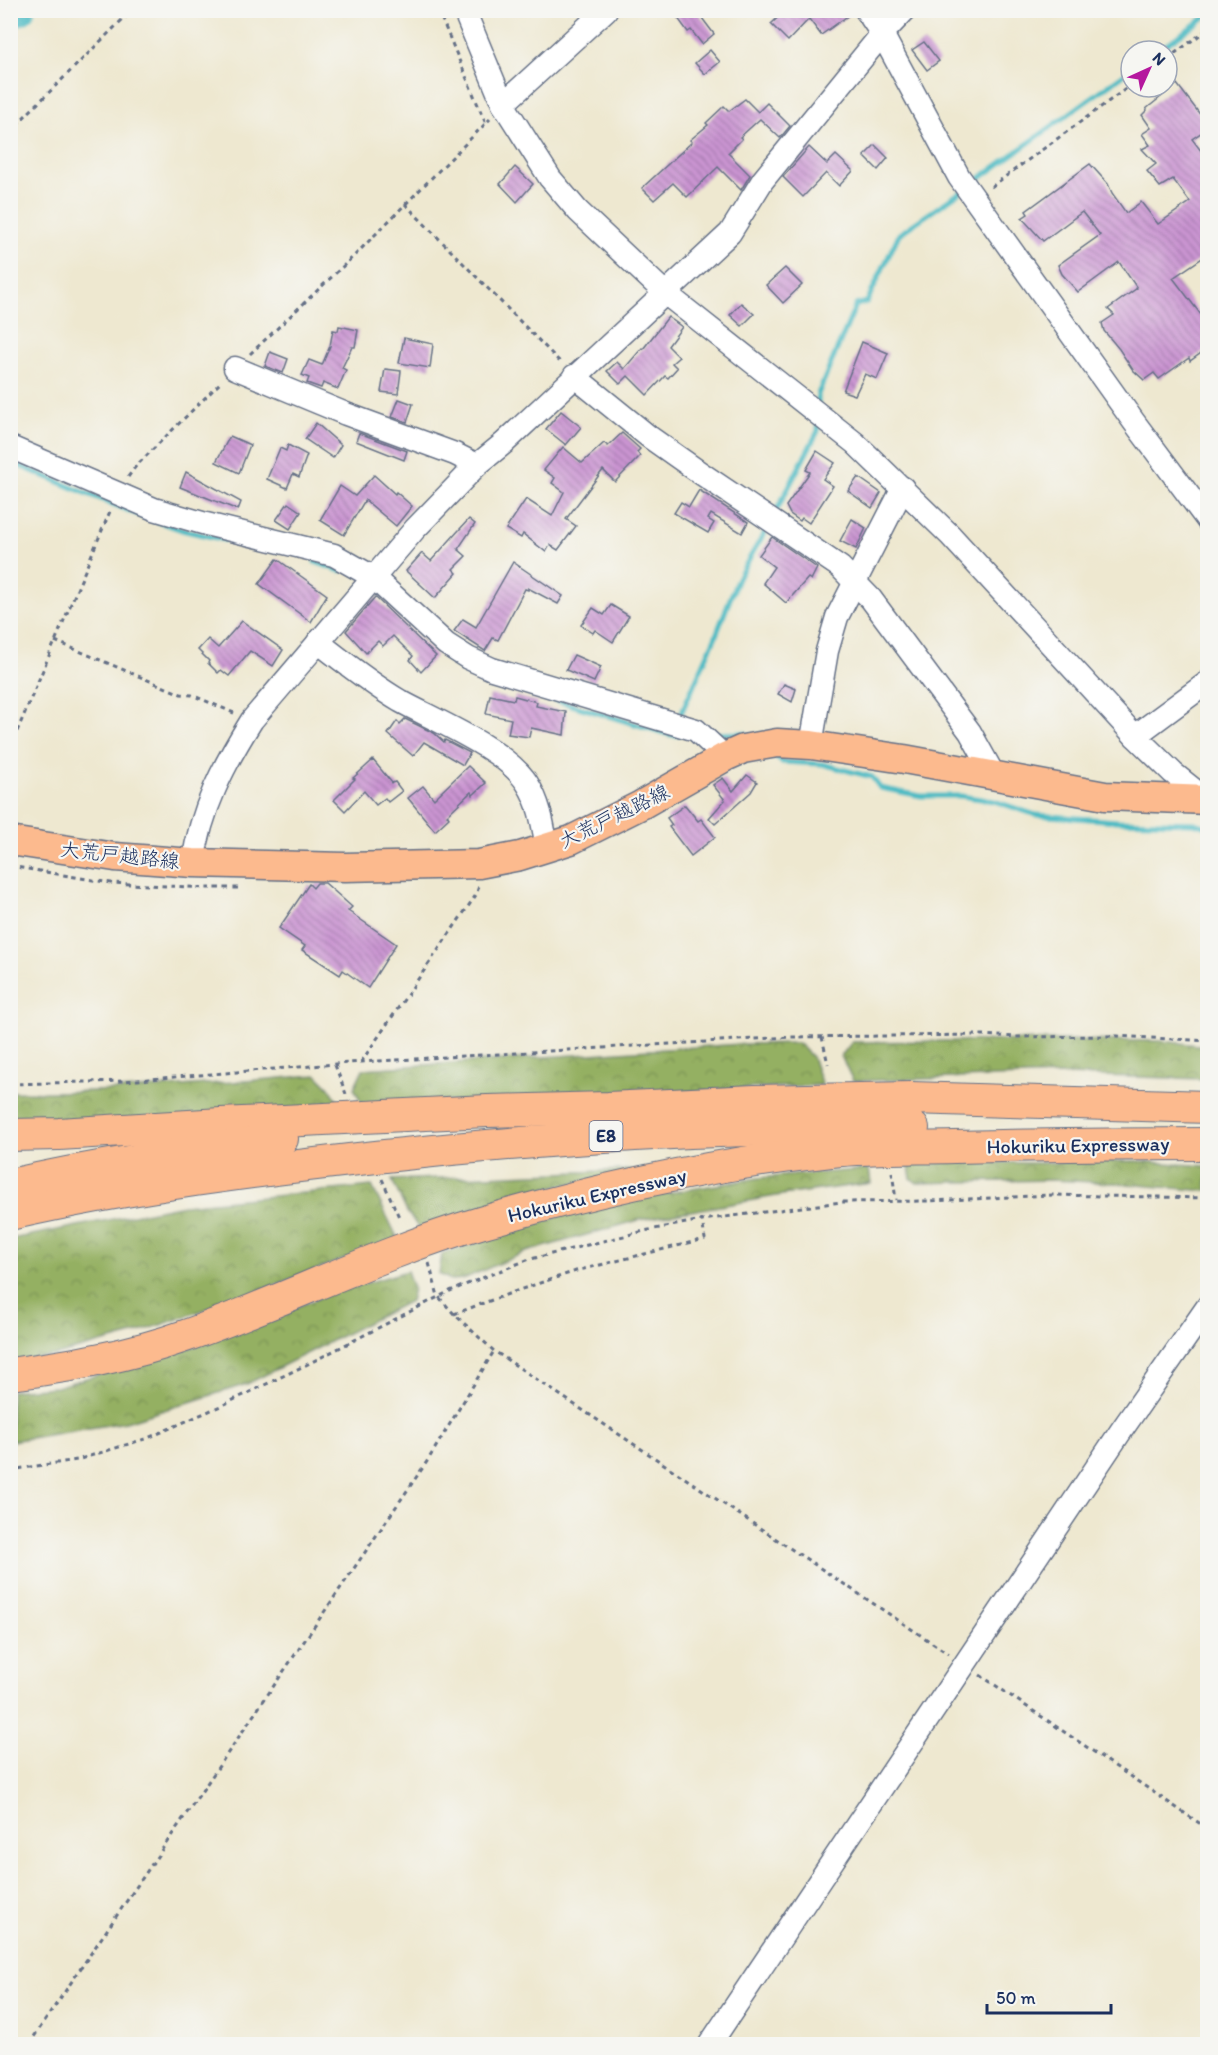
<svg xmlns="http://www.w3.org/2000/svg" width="1218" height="2055" viewBox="0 0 1218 2055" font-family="Itim,'Klee One',sans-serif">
	<defs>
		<pattern id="forest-crowns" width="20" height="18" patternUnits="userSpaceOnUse" patternTransform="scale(1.5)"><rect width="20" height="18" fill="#94b062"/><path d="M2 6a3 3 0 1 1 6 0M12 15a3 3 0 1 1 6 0" fill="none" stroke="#789054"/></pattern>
		<pattern id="building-back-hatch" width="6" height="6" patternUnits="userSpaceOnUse" patternTransform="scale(1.5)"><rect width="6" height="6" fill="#ca94d1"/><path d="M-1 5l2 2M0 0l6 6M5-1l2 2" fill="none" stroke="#a379ad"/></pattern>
	</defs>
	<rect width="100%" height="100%" fill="#f6f6f2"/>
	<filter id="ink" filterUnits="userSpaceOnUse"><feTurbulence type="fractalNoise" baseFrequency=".0167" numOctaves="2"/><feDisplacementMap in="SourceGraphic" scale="12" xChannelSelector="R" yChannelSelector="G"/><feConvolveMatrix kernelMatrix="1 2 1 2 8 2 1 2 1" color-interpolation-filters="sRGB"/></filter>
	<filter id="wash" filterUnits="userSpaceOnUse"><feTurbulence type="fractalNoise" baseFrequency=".008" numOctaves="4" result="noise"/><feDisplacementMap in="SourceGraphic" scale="24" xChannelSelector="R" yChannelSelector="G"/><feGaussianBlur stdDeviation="1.35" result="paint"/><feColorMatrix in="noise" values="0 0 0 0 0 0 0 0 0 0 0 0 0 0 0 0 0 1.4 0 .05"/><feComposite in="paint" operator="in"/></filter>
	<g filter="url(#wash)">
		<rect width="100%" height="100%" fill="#eee8d0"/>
		<g fill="url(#forest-crowns)" stroke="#587060" stroke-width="1.5">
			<path d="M1058,1040L1160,1041L1207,1046V1079L1064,1075L853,1081L841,1056L852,1042Z"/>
			<path d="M798,1043L812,1057L822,1085L363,1106L354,1088L363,1069L741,1044Z"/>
			<path d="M317,1075L329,1087L344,1110L11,1126L10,1092C113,1094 215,1083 317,1075Z"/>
			<path d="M908,1161L1038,1163L1135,1161L1207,1166V1191L1115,1183L1051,1180L917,1183L911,1178Z"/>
			<path d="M651,1169L534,1190L419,1228L407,1212L392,1180Z"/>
			<path d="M869,1169L871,1183L782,1195L639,1220L526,1252L463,1279L451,1280L439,1274L442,1254L566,1214L644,1197L758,1178Z"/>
			<path d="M372,1186L398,1239L256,1292L137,1333L56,1355L11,1361V1239L184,1205Z"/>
			<path d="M407,1271L413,1288L410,1301L247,1384L126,1422L11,1441V1391L56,1387L202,1344L327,1295Z"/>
		</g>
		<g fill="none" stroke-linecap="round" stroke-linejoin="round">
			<g stroke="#4dbbc4" stroke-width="5">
				<path d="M1157,51L1208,15"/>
				<path d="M972,184L1131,69"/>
				<path d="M818,404V394L856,305L867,302L899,234L962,191"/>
				<path d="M10,462L144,517"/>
				<path d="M773,517L818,431V423"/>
				<path d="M153,520L182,530L225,540"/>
				<path d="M315,562L340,571"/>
				<path d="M447,658L463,669L489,680L671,735H679"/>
				<path d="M678,720L715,638L738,578L769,525"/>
				<path d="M712,734L744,733L751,738"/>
				<path d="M771,753L782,762L822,764L872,777L880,788L921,796H961L994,801L1036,815L1117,821L1194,823L1208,827"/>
			</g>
			<path stroke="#4dbbc4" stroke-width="30" d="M10,14L20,10"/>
		</g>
		<g id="blocks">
			<g fill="url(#building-back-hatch)">
				<path d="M672,10H696L714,34L702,44L691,30L688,32Z"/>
				<path d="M786,10H853V12L821,35L809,19L788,41L771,24Z"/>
				<path d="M924,42L939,61L927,70L912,50Z"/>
				<path d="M710,50L720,62L705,74L695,63Z"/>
				<path d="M1177,84L1208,125V128L1192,139L1208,160V254L1173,278L1208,324V348L1190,361L1189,358L1159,379L1154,373L1144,380L1133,370L1119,349L1104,331L1102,323L1114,315L1108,309L1137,288L1119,262L1078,292L1062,274L1058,265L1100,235L1082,212L1043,241L1022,218L1028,214L1026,211L1090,164L1108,184L1112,193L1126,213L1141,202L1158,224L1190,202L1173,179L1160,187L1147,171L1156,164L1142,149L1150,145L1142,134L1151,128L1142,115L1147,110L1146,109Z"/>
				<path d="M745,99L758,112L767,103L790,126L780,138L760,119L740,137L742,139L728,153L750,175L741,190L718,167L687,197L673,183L654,200L642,188L692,142L690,140L708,125L706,123L724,106L729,111Z"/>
				<path d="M875,145L888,158L878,170L864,156Z"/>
				<path d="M809,147L827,164L836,155L853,171L839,186L826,173L803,197L783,177Z"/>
				<path d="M515,167L533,184L517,202L500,184Z"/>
				<path d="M785,268L802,285L783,303L766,285Z"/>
				<path d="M741,303L754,314L742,326L730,315Z"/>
				<path d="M668,317L682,327L668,346L679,357L672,363L677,368L668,378L665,376L647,395L628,376L620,384L607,371L617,362L624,369L642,348L643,349Z"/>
				<path d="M339,326L358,330L355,347H352L342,368L346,370L338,389L323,383L321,388L307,383L309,378L302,375L309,360L322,365L330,346L333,330L338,331Z"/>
				<path d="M404,338L433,344L430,368L399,363Z"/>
				<path d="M862,342L888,353L877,379L865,374L855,395L843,391Z"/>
				<path d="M270,352L288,359L283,373L265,366Z"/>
				<path d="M385,369L401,371L398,394L381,392Z"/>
				<path d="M399,399L413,404L407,422L392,417Z"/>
				<path d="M561,411L581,427L566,445L546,429Z"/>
				<path d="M316,423L341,445L333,458L305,439Z"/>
				<path d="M359,433L407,451L404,460L356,441Z"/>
				<path d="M622,433L640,449L637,452L640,456L615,482L603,470L566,519L576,526L558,550L550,545L546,552L523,534L521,538L506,529L526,499L552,516L564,492L552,483L555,478L544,470L563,447L582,463L604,443L608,446Z"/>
				<path d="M230,436L250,445L239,473L216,462Z"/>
				<path d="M288,445L307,455L299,477L293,474L287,488L267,479L280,448L286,451Z"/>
				<path d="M817,451L835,463L823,479L833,486L809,523L802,518L800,521L790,514L786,506L810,472L806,470Z"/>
				<path d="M186,472L241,502L238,510L180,487Z"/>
				<path d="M374,475L395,494L396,492L412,506L396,526L365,500L344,535L320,520L340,486L355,496Z"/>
				<path d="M858,477L881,493L872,508L848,491Z"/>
				<path d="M699,490L748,522L742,533L711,514L708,519L714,523L708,533L674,513L681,502L689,507Z"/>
				<path d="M288,503L301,512L290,529L276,520Z"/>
				<path d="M469,519L475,524L458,549L466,556L453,569L457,573L435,598L406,571L422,553L431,561Z"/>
				<path d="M852,519L866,528L856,549L840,541Z"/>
				<path d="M772,537L817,568L811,580L808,578L786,603L763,583L774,567L759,555Z"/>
				<path d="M277,559L327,595L311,622L259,584Z"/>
				<path d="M513,562L563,596L558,604L528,588V590L525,589L498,640L493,638L485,651L454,631L463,619L476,627Z"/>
				<path d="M375,597L436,656L421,672L410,660L413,656L393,636L383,646L378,641L366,653L346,631Z"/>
				<path d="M611,605L629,616L613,642L595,630L593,633L581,625L593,608L604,615Z"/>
				<path d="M242,621L283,650L273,666L250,651L229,676L221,670L218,673L208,663L209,661L198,650L208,639L218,648Z"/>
				<path d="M574,655L601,667L594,682L566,670Z"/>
				<path d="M784,684L796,689L792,702L778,694Z"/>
				<path d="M490,695L514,700L515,696L537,702L536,706L566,712L564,735L531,728L529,737L508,734L511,719L486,714Z"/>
				<path d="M405,719L434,733L444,742L445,740L470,753L463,765L424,742L413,756L388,734L397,721L400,724Z"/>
				<path d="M373,760L392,783L395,782L402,791L388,802L385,798L376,805L364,791L345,811L334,800L355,779L353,778Z"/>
				<path d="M468,766L486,783L473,795L471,792L447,815L449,818L435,831L408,798L423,786L434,799Z"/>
				<path d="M747,775L757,782L751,792L715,824L709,818L725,800L713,785L723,778L733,791Z"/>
				<path d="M685,805L698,821L701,819L715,837L691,856L669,827L672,825L667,818Z"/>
				<path d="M317,883H325L352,907L348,911L396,944L368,988L343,970L340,975L302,950L305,946L279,928L309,884L313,888Z"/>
			</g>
		</g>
	</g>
	<g filter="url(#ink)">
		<use href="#blocks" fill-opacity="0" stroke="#657086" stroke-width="1.5"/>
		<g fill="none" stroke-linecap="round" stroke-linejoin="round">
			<g stroke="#657086" stroke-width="25">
				<g id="minor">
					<path d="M464,10L503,104L550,178L578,211L665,293L855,443L950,535L1135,736L1173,773L1208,801"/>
					<path d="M866,10L882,34L959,177L1134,422L1208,521"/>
					<path d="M503,104L606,10"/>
					<path d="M235,368L346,414L455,454L477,465"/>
					<path d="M574,376L648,436L699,472L840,567L871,599L970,732L995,777"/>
					<path d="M10,447L154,509L206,524L334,555L373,577L446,644L468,658L492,669L696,730L725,757"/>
					<path d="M318,642C345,663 371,684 400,701C436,721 505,749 527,783C540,803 543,825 547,848"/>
					<path d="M1135,736L1208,682"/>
					<path d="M811,745L827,651L837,617L903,488"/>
					<path d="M193,863C201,809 223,766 252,720L415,529L477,465L504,443L730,233L763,180L882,34L905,10"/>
					<path d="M710,2044L1121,1431L1208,1306"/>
				</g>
			</g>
			<g stroke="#657086" stroke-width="31">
				<path id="major" d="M10,841L115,857L193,863L345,867L479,864L520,856L571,840L641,805L725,757L743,749L777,743L811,745L904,759L1105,796L1208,800"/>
			</g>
			<g stroke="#657086" stroke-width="34">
				<g id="highway">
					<path d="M10,1135L59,1134L221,1124L487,1111L608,1108L755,1101L911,1098L1208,1107"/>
					<path d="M10,1185C100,1164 191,1152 282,1139"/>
					<path d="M10,1214C133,1186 259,1170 385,1156C560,1137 736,1126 913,1128"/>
					<path d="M10,1374C70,1366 129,1356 185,1336C285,1301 378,1253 480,1223C594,1190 712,1164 831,1151C871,1147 913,1148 954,1147C1039,1145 1123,1144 1208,1144"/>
				</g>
			</g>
			<g stroke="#657086" stroke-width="3" stroke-dasharray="4.5 4.5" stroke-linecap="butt">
				<path d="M438,10L486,124"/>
				<path d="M1167,59L1208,29"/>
				<path d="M10,131L124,18L139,10"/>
				<path d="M991,187L1131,85"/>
				<path d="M405,204L560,362"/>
				<path d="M250,354L356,254L490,119"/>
				<path d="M128,477L136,466L222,381"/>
				<path d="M55,641L181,694L192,695L234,713"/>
				<path d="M10,748L111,509"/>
				<path d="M10,866L111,883L206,888H238"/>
				<path d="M822,1037L828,1064"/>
				<path d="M361,1062L476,895L479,886"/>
				<path d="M335,1065L346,1094"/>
				<path d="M10,1084L125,1081L361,1062L790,1037L983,1035L1016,1037L1117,1036L1208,1041"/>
				<path d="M892,1172L896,1200"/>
				<path d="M382,1179L399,1217"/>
				<path d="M429,1263L438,1296L454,1314L494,1351L949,1654"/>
				<path d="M454,1314L519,1290L576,1271L705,1239L702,1220"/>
				<path d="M10,1470L77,1460L148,1438L225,1404L306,1365L450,1291L527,1260L644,1231L702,1220L841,1202L929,1201L1052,1195L1208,1198"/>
				<path d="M980,1675L1208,1829"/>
				<path d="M29,2044L428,1460L494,1351"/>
			</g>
			<use href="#minor" stroke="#fff" stroke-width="22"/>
			<use href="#major" stroke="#fcba8e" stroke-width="28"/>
			<use href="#highway" stroke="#fcba8e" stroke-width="32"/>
		</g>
	</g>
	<g text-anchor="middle" stroke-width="4.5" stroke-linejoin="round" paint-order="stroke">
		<rect fill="#f6f6f2" stroke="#5d6b8a" stroke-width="1.5" x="589.5" y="1121" width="33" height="30" rx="4.5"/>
		<g font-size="18" font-weight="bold" fill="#1b2f5e">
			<text x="606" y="1142">E8</text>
		</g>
		<g font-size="20" fill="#1b2f5e" stroke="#f6f6f2">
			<text transform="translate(614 816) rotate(-26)" y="7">大荒戸越路線</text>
			<text transform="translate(120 855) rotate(6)" y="7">大荒戸越路線</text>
			<text transform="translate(1078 1145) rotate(-1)" y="7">Hokuriku Expressway</text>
			<text transform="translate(597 1195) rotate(-13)" y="7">Hokuriku Expressway</text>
		</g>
	</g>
	<rect width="1218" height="2055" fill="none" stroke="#f6f6f2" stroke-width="36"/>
	<g transform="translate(1149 69) rotate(45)"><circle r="28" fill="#f6f6f2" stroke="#9ea6b7" stroke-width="1.5"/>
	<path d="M0-4.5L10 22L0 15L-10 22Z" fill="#b5179e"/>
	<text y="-9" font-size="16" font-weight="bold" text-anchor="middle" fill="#1b2f5e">N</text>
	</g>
	<path d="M987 2004v9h124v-9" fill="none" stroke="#1b2f5e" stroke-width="3"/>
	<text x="996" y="2004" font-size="18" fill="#1b2f5e" stroke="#f6f6f2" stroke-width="4.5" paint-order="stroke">50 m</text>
</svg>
